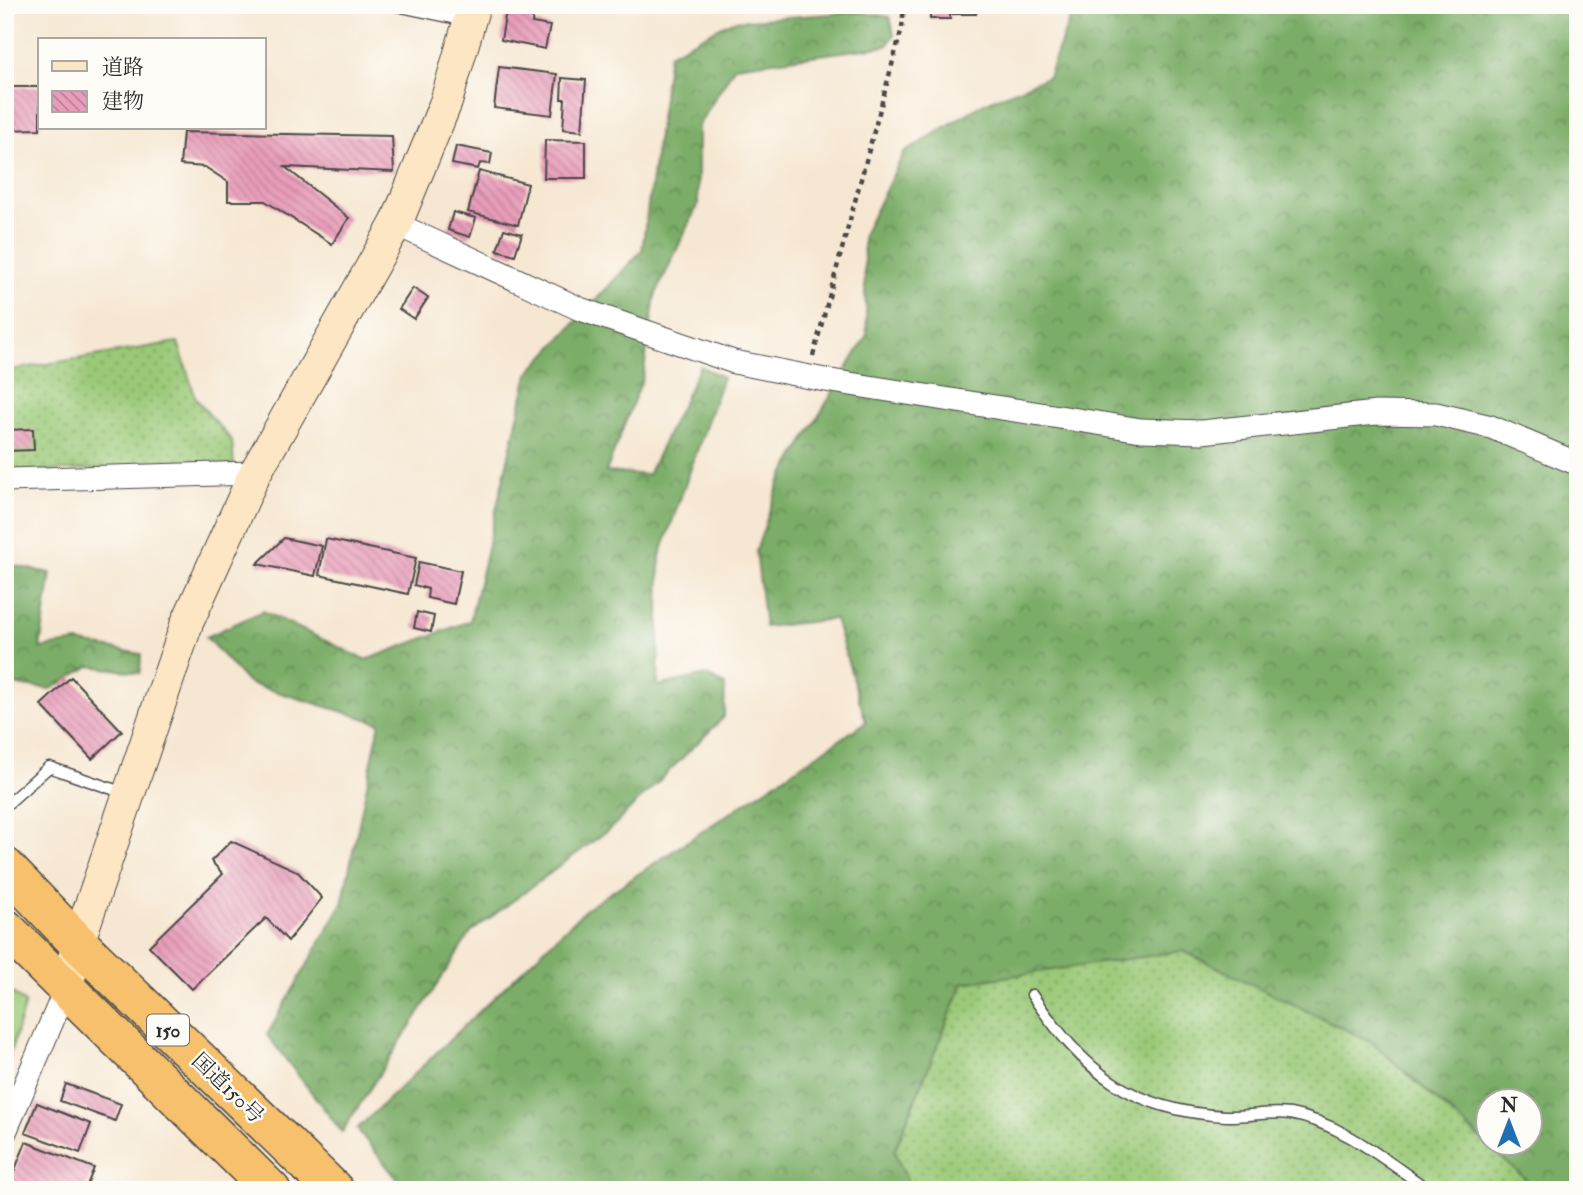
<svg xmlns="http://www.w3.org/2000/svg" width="1583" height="1195" viewBox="0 0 1583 1195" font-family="'IM FELL Double Pica','Noto Serif JP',serif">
	<defs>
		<pattern id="grass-dots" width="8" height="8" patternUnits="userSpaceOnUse" patternTransform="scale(1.75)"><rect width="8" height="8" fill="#9ac977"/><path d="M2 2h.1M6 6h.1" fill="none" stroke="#7ea362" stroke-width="1.8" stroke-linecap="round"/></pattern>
		<pattern id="forest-crowns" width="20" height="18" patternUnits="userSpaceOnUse" patternTransform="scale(1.75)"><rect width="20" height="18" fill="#7bad68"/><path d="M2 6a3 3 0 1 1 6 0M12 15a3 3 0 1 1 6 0" fill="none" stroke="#658d56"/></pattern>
		<pattern id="building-back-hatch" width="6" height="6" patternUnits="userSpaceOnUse" patternTransform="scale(1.75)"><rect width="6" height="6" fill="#e99dba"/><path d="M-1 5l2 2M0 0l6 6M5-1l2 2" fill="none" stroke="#bd8097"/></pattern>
	</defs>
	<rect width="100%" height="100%" fill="#fdfcf7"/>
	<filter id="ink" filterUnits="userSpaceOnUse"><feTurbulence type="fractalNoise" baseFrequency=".0143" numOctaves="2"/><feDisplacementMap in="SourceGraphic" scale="14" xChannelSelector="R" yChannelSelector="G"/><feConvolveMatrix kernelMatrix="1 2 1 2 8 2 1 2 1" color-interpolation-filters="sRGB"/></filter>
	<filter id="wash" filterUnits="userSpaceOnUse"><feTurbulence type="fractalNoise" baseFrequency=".00686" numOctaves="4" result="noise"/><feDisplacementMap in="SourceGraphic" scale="28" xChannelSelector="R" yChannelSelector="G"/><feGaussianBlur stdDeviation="1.57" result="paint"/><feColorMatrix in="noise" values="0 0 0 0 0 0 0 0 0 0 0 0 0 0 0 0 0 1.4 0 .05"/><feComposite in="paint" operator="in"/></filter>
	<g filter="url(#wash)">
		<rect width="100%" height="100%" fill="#f6e7d2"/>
		<g fill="url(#grass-dots)" stroke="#627a51" stroke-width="2">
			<path d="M178,342L196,399L232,441L234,465L5,472V371Z"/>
			<path d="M1183,950L1371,1042L1538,1190H911L894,1152L963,982Z"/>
		</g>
		<g fill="url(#forest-crowns)" stroke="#536c4a" stroke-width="2" fill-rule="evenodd">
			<path d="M1075,5H1578V1190H1538L1372,1042L1183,951L963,983L894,1151L911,1190H406L357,1129L586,909L866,722L835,619L765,627L756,551L780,481L867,335L863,235L904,153L984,103L1048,77ZM1488,1100H1530V1142H1488Z"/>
			<path d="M858,12L890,17L894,35L887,46L735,66L698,126V204L655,296L643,377L606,472L648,475L700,366L723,377L660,556L658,686L706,675L725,685L724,717L611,828L471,932L342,1132L267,1035L342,904L380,723L248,683L206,637L263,611L366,660L470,621L528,374L642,250L669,54L732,21Z"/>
			<path d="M5,564L51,573L40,648L77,642L141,654L140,673L90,666L51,689L5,684Z"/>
		</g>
		<path fill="#9ac977" stroke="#627a51" stroke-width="2" d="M5,987L25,1003L5,1072Z"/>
		<g id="blocks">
			<g fill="url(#building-back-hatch)">
				<path d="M507,5H535L532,23L550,26L545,49L501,40Z"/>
				<path d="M930,5H976V14H950V19H930Z"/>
				<path d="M499,67L557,74L552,115L494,108Z"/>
				<path d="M562,78L586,80L582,131L563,129L565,99H561Z"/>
				<path d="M5,87H40V129L5,130Z"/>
				<path d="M183,132L392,136L394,172L285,167L349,218L332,244L265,201H228V182L205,167L180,165Z"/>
				<path d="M545,140L586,141V178H544Z"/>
				<path d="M456,146L492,153L490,164L480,163L478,169L452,164Z"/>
				<path d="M479,171L528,184L518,225L468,212Z"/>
				<path d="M453,212L476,218L470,237L448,230Z"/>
				<path d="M504,229L522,234L515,255L497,250Z"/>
				<path d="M413,288L428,298L414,319L399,309Z"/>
				<path d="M33,429L34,450L5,451V430Z"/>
				<path d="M284,538L322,546L315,576L257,564Z"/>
				<path d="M326,539L416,558L408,594L319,575Z"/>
				<path d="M419,562L461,571L454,604L427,598L428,589L414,585Z"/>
				<path d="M417,612L434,616L431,632L414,628Z"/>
				<path d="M71,677L122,731L92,759L41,705Z"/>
				<path d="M231,841L297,871L322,898L288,941L266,918L192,989L149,946L223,874L211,861Z"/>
				<path d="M66,1084L121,1104L115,1121L60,1101Z"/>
				<path d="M37,1103L91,1124L80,1153L25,1133Z"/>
				<path d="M26,1142L94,1168L85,1190H24L9,1184Z"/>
			</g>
		</g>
	</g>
	<g filter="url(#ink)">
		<use href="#blocks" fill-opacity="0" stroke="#494744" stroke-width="2"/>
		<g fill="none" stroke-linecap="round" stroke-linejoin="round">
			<g stroke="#494744" stroke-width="13">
				<g id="lane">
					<path d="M392,5L467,21"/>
					<path d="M5,806L49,767L127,794"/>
					<path d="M1032,995C1084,1071 1130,1111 1226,1116C1247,1117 1269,1111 1290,1114C1342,1123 1386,1161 1429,1190"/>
				</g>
			</g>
			<g stroke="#494744" stroke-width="25">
				<g id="street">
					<path d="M396,224L580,309L734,362L825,380L1141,430L1202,432L1376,413L1436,414L1491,427L1578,464"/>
					<path d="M5,480L255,473"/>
					<path d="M5,1132L67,986"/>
				</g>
			</g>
			<g stroke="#494744" stroke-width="34">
				<path id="secondary" d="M67,986L78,943L187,623L255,473L396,224L446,102L474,5"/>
			</g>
			<g stroke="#494744" stroke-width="41">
				<g id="highway">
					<path d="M5,867L78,943L334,1190"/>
					<path d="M5,928L271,1190"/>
				</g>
			</g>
			<path stroke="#494744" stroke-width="4.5" stroke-dasharray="5 5" stroke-linecap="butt" d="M813,356L902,28L904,5"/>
			<use href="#lane" stroke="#fff" stroke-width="10"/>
			<use href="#street" stroke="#fff" stroke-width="23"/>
			<use href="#secondary" stroke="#fce6c4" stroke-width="32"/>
			<use href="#highway" stroke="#f7c06c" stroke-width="38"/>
		</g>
	</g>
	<g text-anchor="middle" stroke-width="5" stroke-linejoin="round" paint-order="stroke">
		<rect fill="#fdfcf7" stroke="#6a6a68" stroke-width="2" x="147" y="1014.5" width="42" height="31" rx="5"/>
		<g font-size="19" font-weight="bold" fill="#2b2b2b">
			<text x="168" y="1037">150</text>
		</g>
		<g font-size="21" fill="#2b2b2b" stroke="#fdfcf7">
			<text transform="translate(228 1088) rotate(44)" y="7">国道150号</text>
		</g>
	</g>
	<rect width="1583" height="1195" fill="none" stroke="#fdfcf7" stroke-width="28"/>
	<rect x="38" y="38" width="228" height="91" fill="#fdfcf7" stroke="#a9a8a5" stroke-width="2"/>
	<rect x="52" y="61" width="35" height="10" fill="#fce6c4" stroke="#a9a8a5" stroke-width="2"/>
	<text x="102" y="74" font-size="21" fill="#2b2b2b">道路</text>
	<rect x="52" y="91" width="35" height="21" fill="url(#building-back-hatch)" stroke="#a9a8a5" stroke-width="2"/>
	<text x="102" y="108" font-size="21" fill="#2b2b2b">建物</text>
	<g transform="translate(1509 1122)"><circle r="33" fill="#fdfcf7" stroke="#a9a8a5" stroke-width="2"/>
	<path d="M0-5L12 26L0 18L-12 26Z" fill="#1f6fb2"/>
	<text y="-10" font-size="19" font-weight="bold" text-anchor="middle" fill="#2b2b2b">N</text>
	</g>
</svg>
